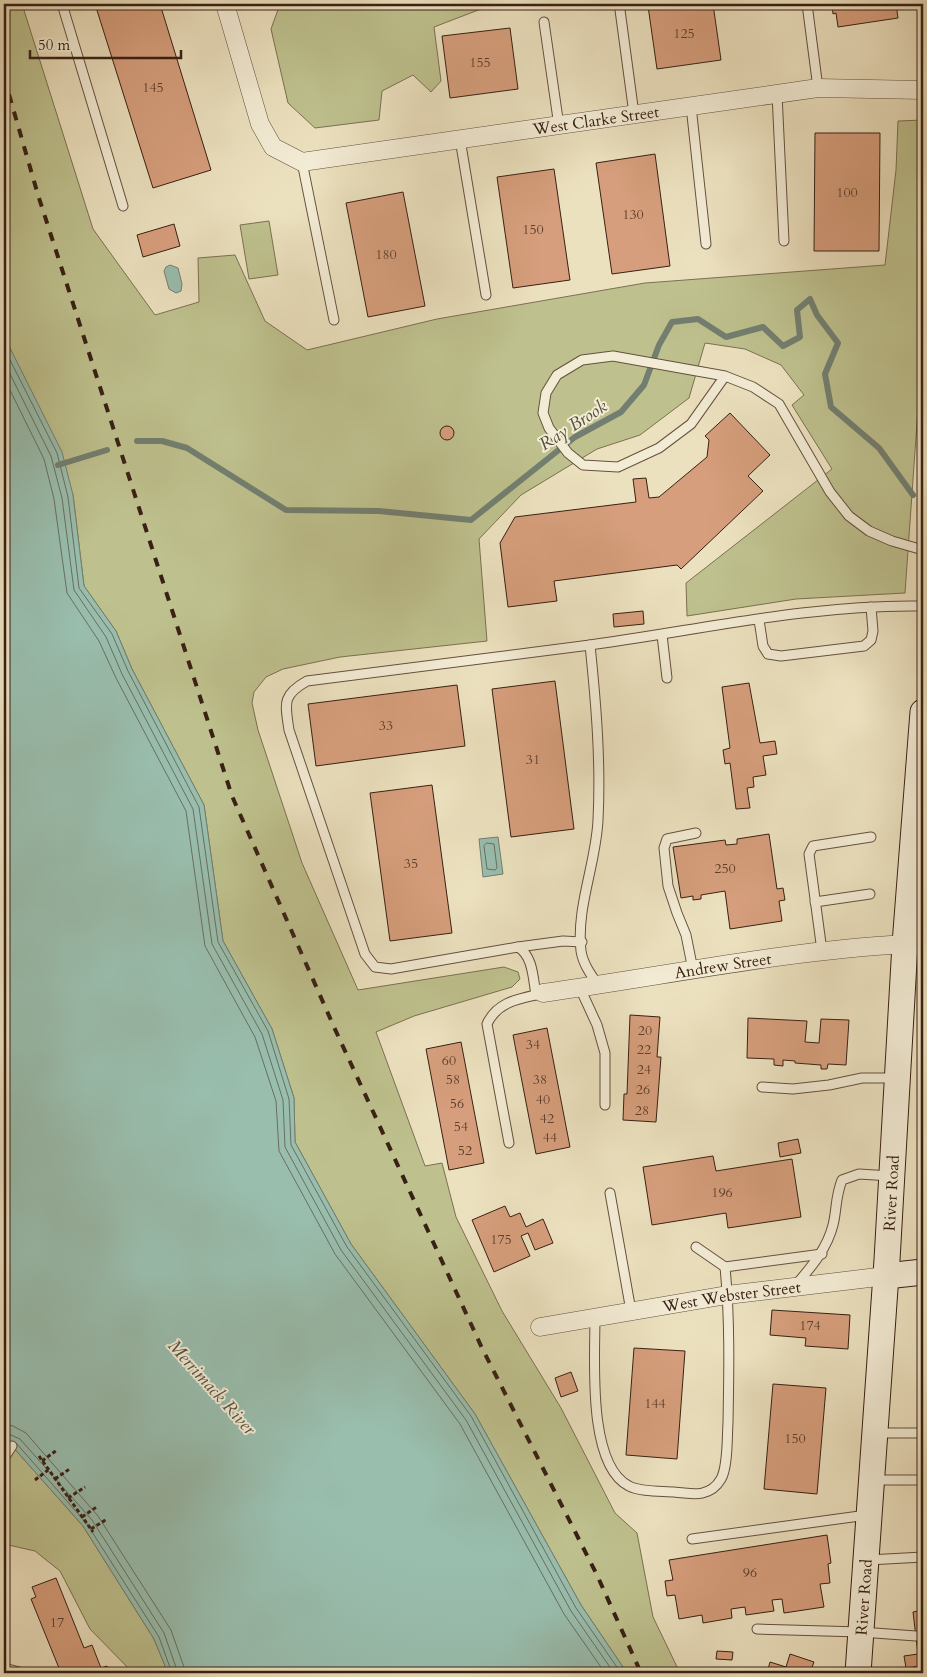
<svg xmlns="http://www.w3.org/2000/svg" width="927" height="1677" viewBox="0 0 927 1677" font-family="Cardo,serif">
	<rect width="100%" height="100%" fill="#ece1bf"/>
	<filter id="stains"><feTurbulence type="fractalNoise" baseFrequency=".004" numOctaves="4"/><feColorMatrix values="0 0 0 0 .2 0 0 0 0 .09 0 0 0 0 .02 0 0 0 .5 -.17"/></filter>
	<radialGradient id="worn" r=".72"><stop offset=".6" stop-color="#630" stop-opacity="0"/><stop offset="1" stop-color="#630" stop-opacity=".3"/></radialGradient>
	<g fill="#bec18e" stroke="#7b7051">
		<path d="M4,4H22L93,229L155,315L199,302L198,258L235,255L265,321L307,350L437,319L645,283L885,265L896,170L898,121L923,120L922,352L905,593L796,599L687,616L686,583L832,469L792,405L804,395L781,365L745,349L705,343L689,398L640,435L597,449L521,495L479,539L487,641L340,657L283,669L266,677L254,692L252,703L258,730L302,863L358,990L504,967L518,972L520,979L512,987L414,1016L376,1032L425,1166L442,1163L456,1217L502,1311L561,1408L615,1513L637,1533L653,1617L680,1673H627L581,1605L475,1414L351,1244L295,1142L294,1098L272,1029L223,941L204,805L132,669L116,631L84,586L73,495L4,336Z"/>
		<path d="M280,4H494L434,27L441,81L431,92L413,75L382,91L379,120L315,128L288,103L271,29Z"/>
		<path d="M269,221L278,275L249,279L240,225Z"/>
		<path d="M4,1442L12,1446L83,1526L154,1639L168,1673H133L90,1629L60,1571L35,1551L4,1544Z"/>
	</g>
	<g fill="#99beae" stroke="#727f70">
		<path d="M170,265L178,268L182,284L181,291L176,293L169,289L164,271L166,267Z"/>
		<path d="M4,336L62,452L73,495L84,586L116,631L132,669L204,805L223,941L272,1029L294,1098L295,1142L351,1244L475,1414L581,1605L627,1673H168L154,1639L83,1526L12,1446L4,1442Z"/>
		<path d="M498,837L503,874L483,877L479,839Z"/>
	</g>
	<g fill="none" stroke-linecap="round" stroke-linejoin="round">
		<g stroke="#686f61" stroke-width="1">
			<path d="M4,348L57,453L68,497L79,588L112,634L128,671L199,807L218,942L268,1031L289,1099L291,1145L347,1247L471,1416L576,1608L621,1673"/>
			<path d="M4,362L51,456L62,498L74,590L106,637L122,674L193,809L212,944L262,1034L283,1100L285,1147L341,1250L466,1420L571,1611L614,1673"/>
			<path d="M4,378L44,459L54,499L67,593L99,641L116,678L186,811L205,946L255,1037L276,1101L279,1151L335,1254L460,1424L564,1614L605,1673"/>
			<path d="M487,843L494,844L497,868L495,870L487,869L484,846Z"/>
			<path d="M4,1424L13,1426L26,1433L98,1516L171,1630L186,1673"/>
			<path d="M4,1432L20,1439L92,1520L164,1633L178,1673"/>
			<path d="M17,1444L87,1524L159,1637L172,1673"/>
		</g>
		<g stroke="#727f70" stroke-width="6">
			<path d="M137,441H162L187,448L286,510L379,511L471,520L575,437L621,412L644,385L659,345L672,322L698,319L726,337L763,327L783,346L800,337L797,310L810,299L817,315L838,343L825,374L831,407L879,448L913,495"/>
			<path d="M58,465L107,450"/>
		</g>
	</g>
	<g fill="#d69e7c" stroke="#382014">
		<path d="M95,4H160L211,170L153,188Z"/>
		<path d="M666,4H713L721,60L657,69L648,6Z"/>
		<path d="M832,4H896L898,18L838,27L836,13L833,14Z"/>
		<path d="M510,28L518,89L450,98L442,36Z"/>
		<path d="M815,133H880L879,251H814Z"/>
		<path d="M655,154L670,266L612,274L596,163Z"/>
		<path d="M554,169L570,280L513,288L497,177Z"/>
		<path d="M403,192L425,306L368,317L346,203Z"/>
		<path d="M174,224L180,246L143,257L137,235Z"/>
		<path d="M730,413L770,455L748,476L763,491L681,569L677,565L554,581L557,601L508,607L500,543L515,517L636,502L633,479L646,478L649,498L659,497L707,457L709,440L705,436Z"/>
		<circle cx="447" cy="433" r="7"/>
		<path d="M643,611L644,624L614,627L613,614Z"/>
		<path d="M555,681L574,829L511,837L492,689Z"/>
		<path d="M749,683L760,743L775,741L777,754L763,756L766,775L753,777L754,787L747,788L750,808L736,809L730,763L725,764L723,750L730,748L722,687Z"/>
		<path d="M457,685L465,746L316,766L308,704Z"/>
		<path d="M432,785L452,933L390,941L370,793Z"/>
		<path d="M769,834L777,889L783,888L785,900L779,901L782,921L730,929L725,891L701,895V899L693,900V896L681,898L673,847L725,840L726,845L737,844V839Z"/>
		<path d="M630,1015L660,1017L657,1057H661L656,1122L623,1120L624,1094H627Z"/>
		<path d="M748,1018L807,1021L805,1042L819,1043L821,1019L849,1020L846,1065L828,1064L827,1069H821V1065L795,1063V1061L783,1060V1066L774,1065V1059L747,1058Z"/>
		<path d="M547,1028L570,1147L536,1154L513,1035Z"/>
		<path d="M461,1042L484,1163L449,1170L426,1049Z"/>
		<path d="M798,1139L801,1153L780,1157L778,1143Z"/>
		<path d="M713,1156L716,1171L792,1159L801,1217L728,1228L726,1213L652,1225L643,1167Z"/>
		<path d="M505,1206L510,1217L520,1213L526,1227L543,1219L553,1243L535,1250L528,1233L521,1236L530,1256L494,1272L472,1220Z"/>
		<path d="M772,1310L850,1315L848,1349L805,1346L806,1338L770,1335Z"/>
		<path d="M634,1348L685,1351L677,1459L626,1455Z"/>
		<path d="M571,1372L578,1391L561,1397L555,1378Z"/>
		<path d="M773,1384L826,1388L817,1494L764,1489Z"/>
		<path d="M827,1535L831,1563L828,1564L830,1583L820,1584L824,1607L784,1613L782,1599L772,1600L774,1611L746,1615L745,1607L731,1609L732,1618L703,1623L702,1615L679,1619L675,1595L667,1596L665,1581L673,1580L669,1560Z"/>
		<path d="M56,1578L84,1648L92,1645L101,1668L107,1666L110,1673H61L31,1599L36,1597L32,1587Z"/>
		<path d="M923,1610V1666L906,1668L904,1656L918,1654L913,1612Z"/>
		<path d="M717,1651L733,1652L732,1660L716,1659Z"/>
		<path d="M790,1654L814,1662L810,1673H767L770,1662L786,1667Z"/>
		<path d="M923,1666V1673H901V1669Z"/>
	</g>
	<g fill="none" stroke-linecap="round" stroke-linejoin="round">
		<g stroke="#65503f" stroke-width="11">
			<g id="lane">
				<path d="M62,4L123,206"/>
				<path d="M807,4L818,88"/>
				<path d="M620,10L634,114"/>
				<path d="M544,22L559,126"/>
				<path d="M777,94L784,241"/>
				<path d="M691,106L706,244"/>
				<path d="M460,139L486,295"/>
				<path d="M302,162L334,320"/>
				<path d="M725,376L691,424L659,448L618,467L583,465L568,453L549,428L543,413L546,393L557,375L582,360L613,356L725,376L753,387L779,404L830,492L849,516L869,531L892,541L923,550"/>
				<path d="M759,620L763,646L768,654L781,656L864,646L871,640L873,631L871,607"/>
				<path d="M662,635L667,678"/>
				<path d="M590,645C700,630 811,604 923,606"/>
				<path d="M815,902L870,894"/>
				<path d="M518,947L563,941L582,942"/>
				<path d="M822,951L809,854L813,846L871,837"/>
				<path d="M693,970L686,935L677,913L668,886L664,848L667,839L696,833"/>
				<path d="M580,988L597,1025L605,1053V1105"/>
				<path d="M536,995C533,978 533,956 518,947L391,969L375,967L365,954L289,730C285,703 282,695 307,681L590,645C596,703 601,762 598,820C596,864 576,907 581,951C583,964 591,975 598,985"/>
				<path d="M762,1087L793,1089L829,1085L862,1078H897"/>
				<path d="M509,1143L487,1024C497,1002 518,999 540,994"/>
				<path d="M610,1193L631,1311"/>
				<path d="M696,1247L725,1267"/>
				<path d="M796,1285C811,1267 827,1249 833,1225C837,1209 835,1198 842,1180L859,1174L891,1176"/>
				<path d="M595,1317C595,1358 587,1465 629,1486C640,1492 661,1491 674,1492C692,1494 710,1498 721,1479C728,1467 727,1437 728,1423C729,1371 730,1319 725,1267L822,1254"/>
				<path d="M876,1433H923"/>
				<path d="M4,1458L12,1446"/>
				<path d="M873,1480H923"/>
				<path d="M692,1539L867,1515"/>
				<path d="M868,1560L923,1557"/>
				<path d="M757,1629L861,1632L916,1636"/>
				<path d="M4,1668L23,1673"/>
			</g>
		</g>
		<g stroke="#65503f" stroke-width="19">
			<g id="street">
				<path id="s1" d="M225,4L260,124L273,147L302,162L818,88L923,90"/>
				<path id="s2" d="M543,993C664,976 783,951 905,944"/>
				<path id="s3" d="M540,1327L727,1295L886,1276"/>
			</g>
		</g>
		<g stroke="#382014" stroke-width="27">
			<g id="secondary">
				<path d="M886,1276L923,1272"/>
				<path id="s4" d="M858,1673L887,1260L905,944L923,712"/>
			</g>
		</g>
		<g stroke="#382014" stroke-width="3" stroke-dasharray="4 2.5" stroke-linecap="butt">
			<path d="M39,1456L93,1532"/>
			<path d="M42,1461L57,1450"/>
			<path d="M55,1479L71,1468"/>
			<path d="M35,1480L48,1470"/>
			<path d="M68,1498L85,1487"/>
			<path d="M82,1517L98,1506"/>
			<path d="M91,1529L107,1519"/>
		</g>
		<use href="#lane" stroke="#f3ecd5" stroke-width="9"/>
		<use href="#street" stroke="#f3ecd5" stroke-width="18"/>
		<use href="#secondary" stroke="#f3ecd5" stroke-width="25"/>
		<path stroke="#382014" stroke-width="4" stroke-dasharray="9 9" stroke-linecap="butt" d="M4,77L38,195L232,796L334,1027L482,1348L597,1575L641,1673"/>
	</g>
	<g text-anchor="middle" stroke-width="4" stroke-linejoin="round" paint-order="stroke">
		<g font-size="14" fill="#60402e">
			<text x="684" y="38">125</text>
			<text x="480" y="67">155</text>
			<text x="153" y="92">145</text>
			<text x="847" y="197">100</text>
			<text x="633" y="219">130</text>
			<text x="533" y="234">150</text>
			<text x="386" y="259">180</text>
			<text x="386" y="730">33</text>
			<text x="533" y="764">31</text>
			<text x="411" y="868">35</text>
			<text x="725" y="873">250</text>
			<text x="645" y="1035">20</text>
			<text x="533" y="1049">34</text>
			<text x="644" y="1054">22</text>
			<text x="449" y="1065">60</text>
			<text x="644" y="1074">24</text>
			<text x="453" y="1084">58</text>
			<text x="540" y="1084">38</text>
			<text x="643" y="1094">26</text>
			<text x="543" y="1104">40</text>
			<text x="457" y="1108">56</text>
			<text x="642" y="1115">28</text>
			<text x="547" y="1123">42</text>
			<text x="461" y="1131">54</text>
			<text x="550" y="1142">44</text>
			<text x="465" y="1155">52</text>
			<text x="722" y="1197">196</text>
			<text x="501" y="1244">175</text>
			<text x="810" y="1330">174</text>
			<text x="655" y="1408">144</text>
			<text x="795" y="1443">150</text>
			<text x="750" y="1577">96</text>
			<text x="57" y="1627">17</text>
		</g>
		<g font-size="16" fill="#382014" stroke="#f3ecd5">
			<text dy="6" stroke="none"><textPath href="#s1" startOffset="481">West Clarke Street</textPath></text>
			<text dy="6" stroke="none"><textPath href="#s2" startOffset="182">Andrew Street</textPath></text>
			<text dy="6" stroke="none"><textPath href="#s4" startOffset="481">River Road</textPath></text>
			<text dy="6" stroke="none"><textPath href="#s3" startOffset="194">West Webster Street</textPath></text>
			<text dy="6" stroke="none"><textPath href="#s4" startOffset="76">River Road</textPath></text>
		</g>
		<g font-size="18" font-style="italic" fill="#554f42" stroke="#f3ecd5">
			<text transform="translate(573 425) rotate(-33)" y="6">Ray Brook</text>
			<text transform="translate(212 1387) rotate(48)" y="6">Merrimack River</text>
		</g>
	</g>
	<rect width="927" height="1677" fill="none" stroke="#ece1bf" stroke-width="20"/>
	<rect x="5" y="5" width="917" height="1667" fill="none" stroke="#382014" stroke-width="2.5"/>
	<rect x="10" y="10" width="907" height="1657" fill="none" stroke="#382014"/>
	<path d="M30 50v8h151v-8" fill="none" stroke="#382014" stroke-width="2.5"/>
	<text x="38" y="50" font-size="15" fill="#382014" stroke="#f3ecd5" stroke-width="4" paint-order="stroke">50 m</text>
	<rect width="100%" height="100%" filter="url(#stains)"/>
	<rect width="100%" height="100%" fill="url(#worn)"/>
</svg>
